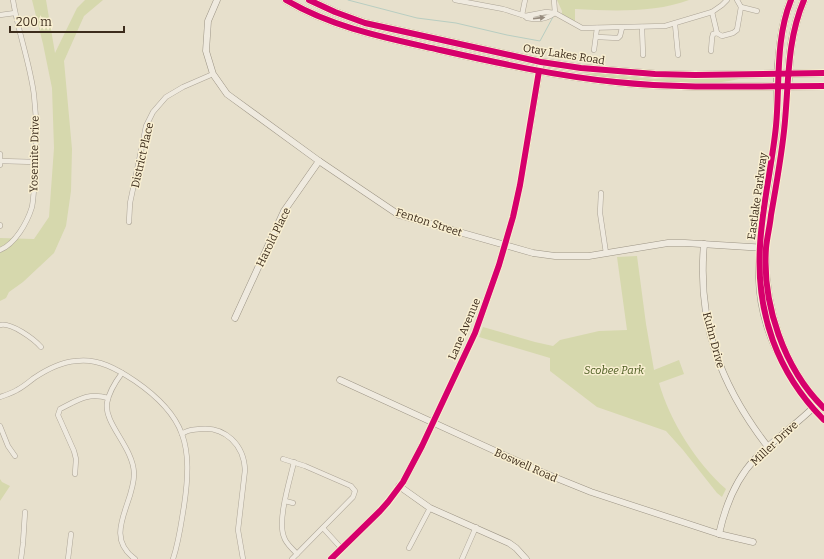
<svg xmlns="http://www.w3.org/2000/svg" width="824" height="559" viewBox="0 0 824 559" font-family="Bitter,serif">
	<rect width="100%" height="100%" fill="#e7e0cc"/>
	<g fill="#d6d8ad">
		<path d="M32,0H46L55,53L77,8L85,0H103L84,16L64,61L72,149L71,191L66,226L54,253L23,282L9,292L6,298L0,301V238L34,239L49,217L54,148L52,88L43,44Z"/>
		<path d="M557,0H689C655,13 611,11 575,9V22L562,15V11Z"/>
		<path d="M593,73L655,79H739C720,84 700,83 680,82C647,81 614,78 582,75Z"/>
		<path d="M637,256L646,324L654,370L679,360L684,374L659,383C670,421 696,463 726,489L722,497L717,493L683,450L666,431L597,407L550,371V358L479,337L483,327L535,342L553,346L560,340L599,331L627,330L617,257Z"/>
		<path d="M0,479L2,482L10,486L0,501Z"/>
	</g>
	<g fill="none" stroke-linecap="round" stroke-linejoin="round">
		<path stroke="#b8cdc1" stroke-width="1" d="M348,0L417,18L456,23L507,35L540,41L553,17"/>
		<g stroke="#aca496" stroke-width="5.5">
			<g id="street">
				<path d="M455,0L503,9L525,16"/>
				<path d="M554,0L555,13"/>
				<path d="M741,7L757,11"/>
				<path d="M712,12L717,33L722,36L733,33L737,30L741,7L737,0"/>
				<path d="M555,13C547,19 536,20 527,18L525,16L546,12L555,13L582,28L665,26L712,12L722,5L727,0"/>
				<path d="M0,15L15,13"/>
				<path d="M522,15L525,0"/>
				<path d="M675,24L678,55"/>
				<path d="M642,27L643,55"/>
				<path d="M597,37L618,38L620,36L622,28"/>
				<path d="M594,50L597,28"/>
				<path d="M711,51L712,38L713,34L717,33"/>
				<path d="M0,154V165"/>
				<path d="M0,161L36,162"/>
				<path d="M601,193L600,213L606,253"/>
				<path d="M129,222L130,203L142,146L146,126L153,112L166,97L183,87L213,74"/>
				<path d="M0,225V226"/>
				<path d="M0,250C15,244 27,223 32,207C34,196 34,185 35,174C37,148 37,121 34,95C30,63 18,32 13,0"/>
				<path d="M0,325C11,322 34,339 41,347"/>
				<path d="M122,373C116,381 109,392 107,403C104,424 133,447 134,473C135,503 102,535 135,559"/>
				<path d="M0,397C6,395 12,393 17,390C23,387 29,382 34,378C46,370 61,362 76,361C98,358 117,369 135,381C186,416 193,446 184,506C181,524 179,541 173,559"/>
				<path d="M0,426L8,446L15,456"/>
				<path d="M182,434C188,429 193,430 200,429C225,426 244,445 245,470L238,530L243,559"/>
				<path d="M283,459L305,466L351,486L355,491L353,497L292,559"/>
				<path d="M294,462C290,480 277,520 284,537C286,544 292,548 297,554"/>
				<path d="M75,474L76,459L74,451L58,415L60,409C78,400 88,392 108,398"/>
				<path d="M285,501L293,503"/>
				<path d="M323,528L342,549"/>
				<path d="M409,548L430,508"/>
				<path d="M21,559L23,543L25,512"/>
				<path d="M68,559L71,534"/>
				<path d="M462,559L476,527"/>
			</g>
		</g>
		<g stroke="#9c9485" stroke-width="7">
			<g id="secondary">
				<path d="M217,0L208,21L206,51L213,74L227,94L319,161L399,215L533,253L555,256H589L668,243H685L766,248"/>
				<path d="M777,85C777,108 777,130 773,152C768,195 758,236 759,279C760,330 789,385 824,420"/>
				<path d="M788,86C785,118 782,149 777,180C774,201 767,228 766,249C764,306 783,367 824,408"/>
				<path d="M704,244C697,323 720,385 768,447"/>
				<path d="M235,318L284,211L319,161"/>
				<path d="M340,380L539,471L591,492L719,534L753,542"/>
				<path d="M399,486L430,508L509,543L516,548L526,559"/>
				<path d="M719,534C725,507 735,480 755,459C773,440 796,425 815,406"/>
				<path d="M331,559L380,511L388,502L403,482L422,446L475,333L499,265L513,217L520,185L541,62"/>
			</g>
		</g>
		<g stroke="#928a7c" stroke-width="8">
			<g id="primary">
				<path d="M286,0C333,28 387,38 440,50C498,63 556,76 616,82C684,89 755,86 824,86"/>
				<path d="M309,0L335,12L365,23L541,62L581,68L655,74L695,75L824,73"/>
				<path d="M777,85C779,57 780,27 791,0"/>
				<path d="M788,86C789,56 792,28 804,0"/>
			</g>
		</g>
		<use href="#street" stroke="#efeadf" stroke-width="4.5"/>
		<use href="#secondary" stroke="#efeadf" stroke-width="6"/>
		<use href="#primary" stroke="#e7e1cf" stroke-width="7"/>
		<g stroke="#f9efd1" stroke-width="8">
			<g id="cycleway">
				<path d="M286,0C333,28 387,38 440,50C498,63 556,76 616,82C684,89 755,86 824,86"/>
				<path d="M309,0L335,12L365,23L541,62L581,68L655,74L695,75L824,73"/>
				<path d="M791,0C775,40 780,84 776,126C772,166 762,206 760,246C756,313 777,373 824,420"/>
				<path d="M804,0C786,42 789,87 784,131C781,159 776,187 771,215C770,226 767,237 766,248C762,304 784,369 824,408"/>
				<path d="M331,559L380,511L388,502L403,482L422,446L475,333L499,265L513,217L520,185L539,71"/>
			</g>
		</g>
		<use href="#cycleway" stroke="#d6006c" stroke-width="6"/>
	</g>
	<defs><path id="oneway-solid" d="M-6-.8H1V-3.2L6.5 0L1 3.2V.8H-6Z"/></defs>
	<use fill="#968b7e" href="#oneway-solid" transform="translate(539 18) rotate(-6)"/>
	<g text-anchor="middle" stroke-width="3" stroke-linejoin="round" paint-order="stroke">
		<g font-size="11" fill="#3c2c1c" stroke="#f9efd1">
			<text transform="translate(564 54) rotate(9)" y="4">Otay Lakes Road</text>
			<text transform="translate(34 154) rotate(-89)" y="4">Yosemite Drive</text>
			<text transform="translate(142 155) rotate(-77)" y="4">District Place</text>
			<text transform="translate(757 196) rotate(-82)" y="4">Eastlake Parkway</text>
			<text transform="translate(429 222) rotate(18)" y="4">Fenton Street</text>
			<text transform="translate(273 237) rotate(-64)" y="4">Harold Place</text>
			<text transform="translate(464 329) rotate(-67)" y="4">Lane Avenue</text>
			<text transform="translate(714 340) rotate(75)" y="4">Kuhn Drive</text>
			<text transform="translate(774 443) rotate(-43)" y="4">Miller Drive</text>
			<text transform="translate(526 465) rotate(24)" y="4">Boswell Road</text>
		</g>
		<g font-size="11" font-style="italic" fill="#4b5b20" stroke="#f9efd1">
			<text x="614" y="374">Scobee Park</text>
		</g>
	</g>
	<path d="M10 26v6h114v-6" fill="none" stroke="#3c2c1c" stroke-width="2"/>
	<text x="16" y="26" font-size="12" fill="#3c2c1c" stroke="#f9efd1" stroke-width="3" paint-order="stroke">200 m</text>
</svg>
